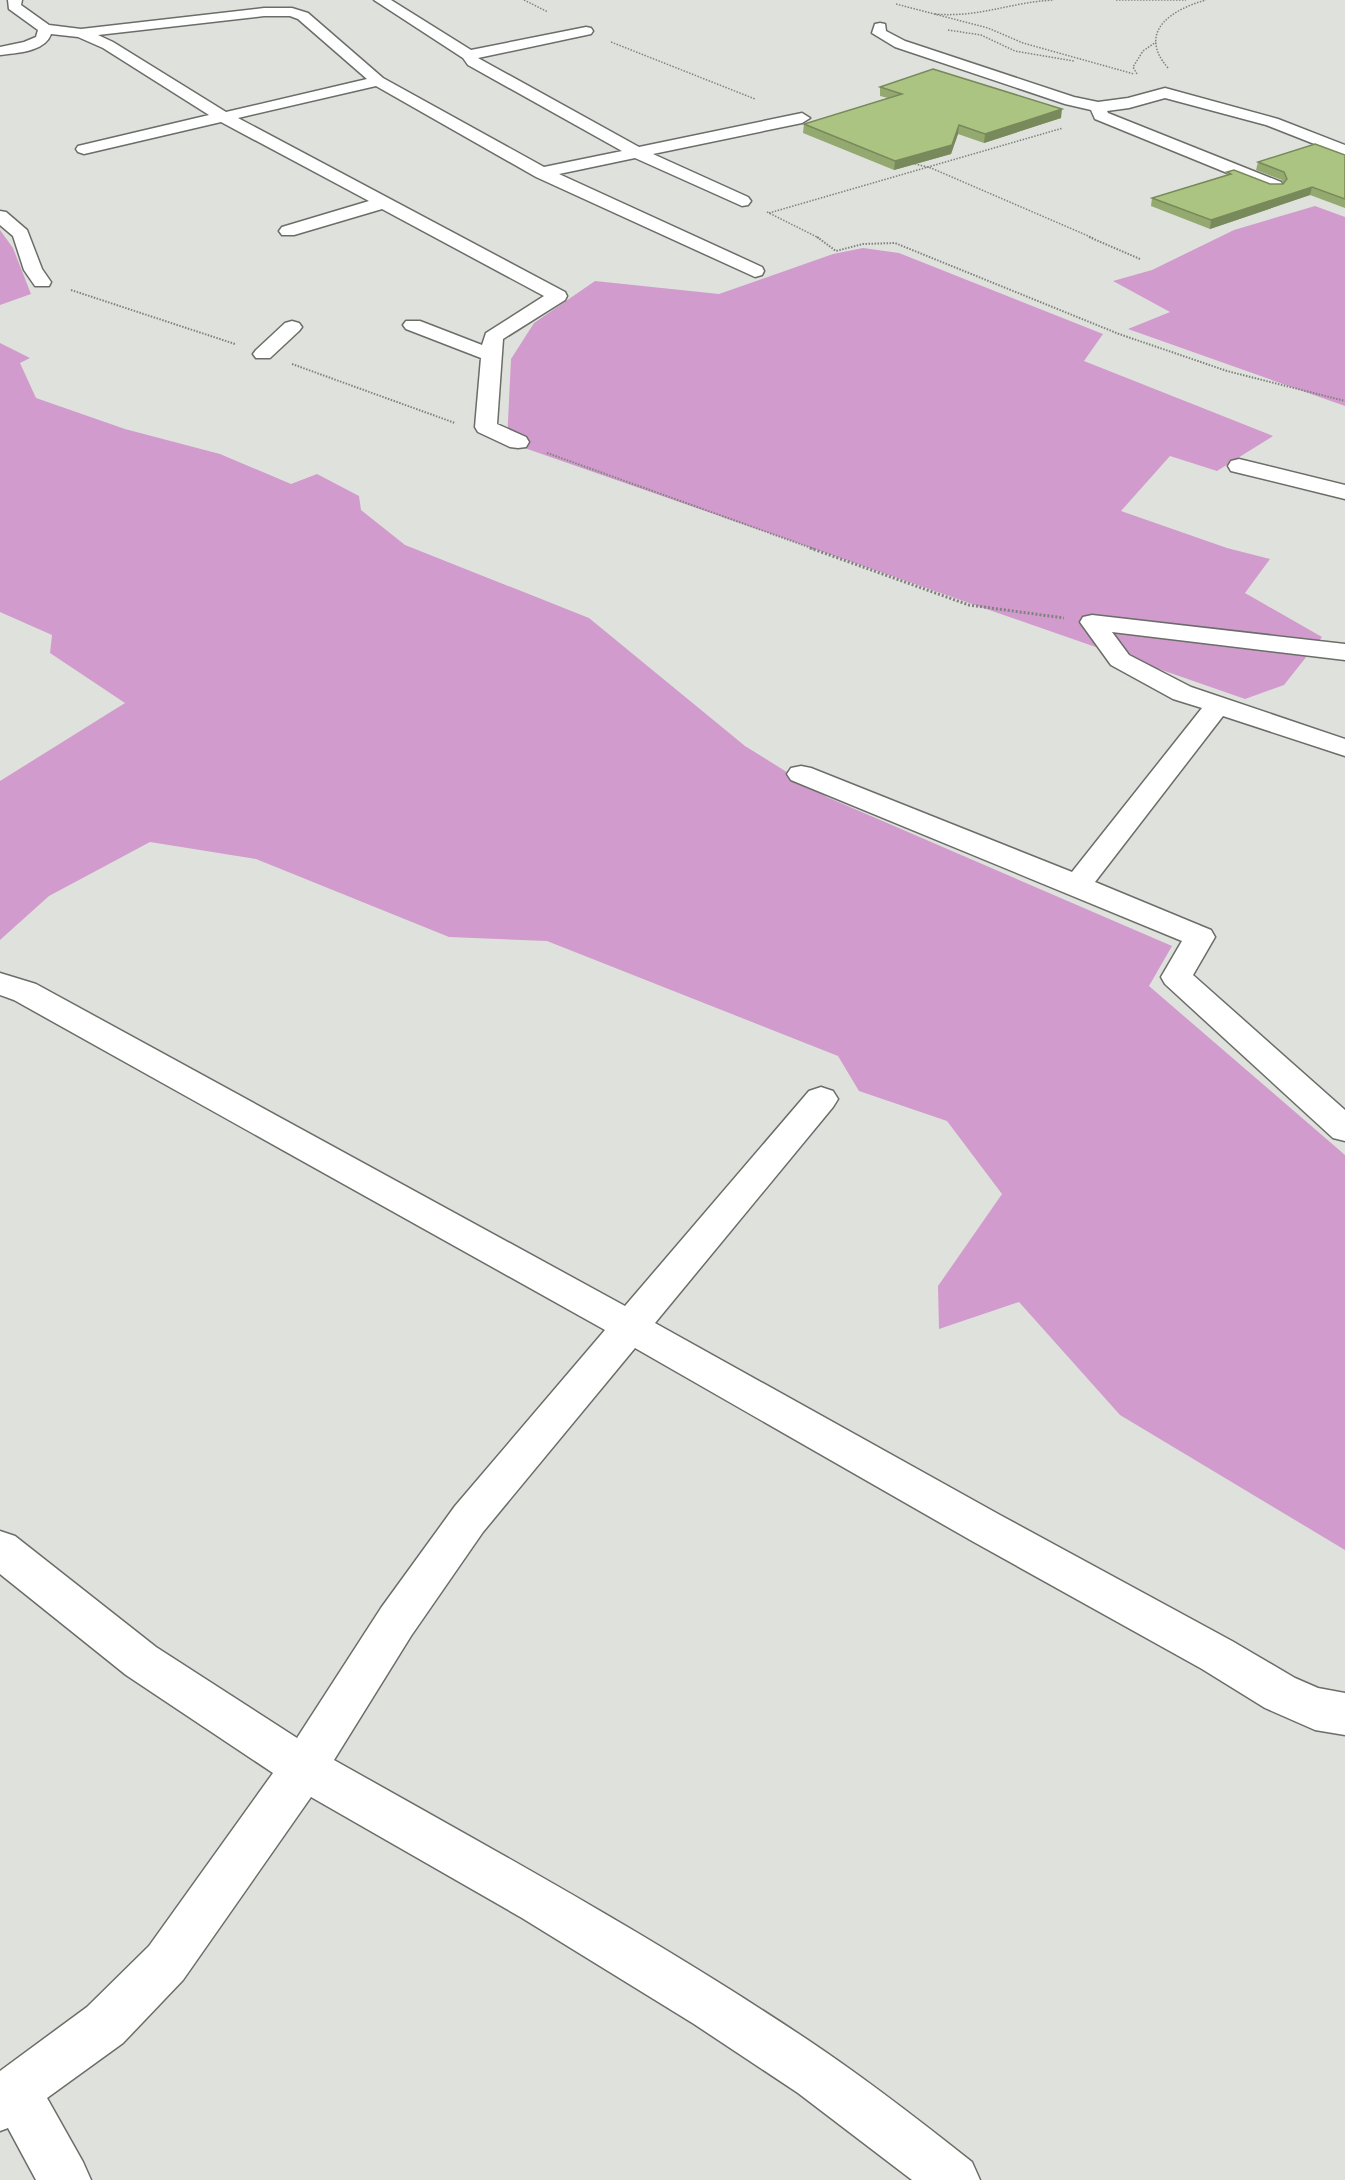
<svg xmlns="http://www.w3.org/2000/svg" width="1345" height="2180" viewBox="0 0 1345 2180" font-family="'Open Sans',sans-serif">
	<rect width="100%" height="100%" fill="#dfe2dc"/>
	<g fill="#d29bcd">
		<path d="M1315,206L1345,217V406L1128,329L1170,312L1113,281L1152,270L1234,230Z"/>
		<path d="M0,230L13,248L31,294L0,305Z"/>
		<path d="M863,248L899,253L1103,334L1084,361L1273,436L1217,471L1170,456L1121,511L1227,548L1270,559L1245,593L1322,637L1284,685L1245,699L507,442L511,359L534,323L595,281L719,294L833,254Z"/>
		<path d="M0,343L30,358L20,363L36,398L125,429L220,454L291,484L317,474L359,496L361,510L405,545L589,618L745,746L827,797L1172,946L1149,986L1345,1155V1550L1120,1415L1019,1302L939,1329L938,1286L1002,1194L947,1121L859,1091L838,1056L547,941L449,937L256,859L150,842L49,896L0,940V781L125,703L50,653L52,635L0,612Z"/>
	</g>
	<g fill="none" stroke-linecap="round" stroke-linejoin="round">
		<g stroke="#6b6d68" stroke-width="3">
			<g id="minor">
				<path d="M8,0H22L21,5L49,25L81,29L264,8H292L308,13L383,78L544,167L622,151L468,65L463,58L374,0H391L471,50L586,27L591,28L593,31L591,34L478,58L639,147L802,113L810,118L802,123L653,154L748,197L751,201L748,205L742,206L635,158L559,174L762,267L764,271L762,275L755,277L536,177L376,86L238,118L565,292L567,296L565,300L503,339L497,424L526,437L529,442L526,447L518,448L510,447L478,432L475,427L481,358L406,329L403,325L406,321H420L482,345L486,333L544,296L382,209L294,235H282L279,231L282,227L369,201L221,122L84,154L78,152L76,149L78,146L209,115L103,48L78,37L51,34C45,52 16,53 0,55V47L24,42L36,37L38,30L9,9ZM264,16H290L298,19L367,79L226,112L113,42L98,35Z"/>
				<path d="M880,23L885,24L886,31L905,41L1074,97L1098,102L1128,98L1165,88L1278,119L1345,145V156L1266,125L1165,98L1129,108L1107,111L1108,113L1281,182L1283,186L1281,190H1269L1095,119L1091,110L1065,104L895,47L872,33L875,24Z"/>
				<path d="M0,211L6,212L27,230L42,269L51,282L49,286H35L24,270L13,236L0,225Z"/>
				<path d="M292,321L299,323L302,327L299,331L270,358H256L253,354L256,350L285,323Z"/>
				<path d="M1239,459L1345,485V499L1231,471L1228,466L1231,461Z"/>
				<path d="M1092,615L1345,644V660L1112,632L1129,655L1191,687L1345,739V756L1223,716L1095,882L1211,930L1215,937L1193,975L1345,1110V1141L1333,1138L1165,984L1161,977L1182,941L791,780L787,774L791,768L801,766L811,768L1072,872L1202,708L1173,699L1111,665L1080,622L1083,617Z"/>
				<path d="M0,973L36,984L625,1306L809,1091L821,1087L833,1091L838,1099L833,1107L655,1323L1000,1515L1232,1641L1295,1678L1318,1688L1345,1693V1735L1315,1730L1265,1708L1202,1669L972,1541L635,1348L483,1532L411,1636L334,1760C494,1850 655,1938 808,2040C865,2078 919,2120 972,2162L980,2180H912L798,2093L694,2024L522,1918L311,1797L183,1980L123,2043L47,2098L83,2162L91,2180H36L8,2128L0,2131V2071L87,2007L149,1946L273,1773L126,1675L0,1574V1531L15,1536L156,1647L297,1738L381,1608L455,1506L605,1330L14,1000L0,995Z"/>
			</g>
		</g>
		<g stroke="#80827d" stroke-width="1.5" stroke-dasharray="1.5 1.5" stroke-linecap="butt">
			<path d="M524,0L548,12"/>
			<path d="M1116,0H1186"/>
			<path d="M896,4L988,28L1023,43L1134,74"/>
			<path d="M935,14C979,18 1011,2 1054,0"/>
			<path d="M948,30L981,35L1015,51L1074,61"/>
			<path d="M611,42L755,99"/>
			<path d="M1168,68C1136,31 1173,9 1206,0"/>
			<path d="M1137,74L1133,67L1143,51L1156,42"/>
			<path d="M912,163L931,168L1093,238"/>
			<path d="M767,212L819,238"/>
			<path d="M769,213L1063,128"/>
		</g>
		<g stroke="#80827d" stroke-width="2" stroke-dasharray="1.5 1.5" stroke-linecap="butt">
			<path d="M817,237L836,251L863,244L895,243L1119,334L1227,371L1345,401"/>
			<path d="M1089,237L1140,259"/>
			<path d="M71,290L235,344"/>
			<path d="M292,364L455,423"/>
			<path d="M547,453L814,549"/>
		</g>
		<path stroke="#80827d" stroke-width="3" stroke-dasharray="2 2" stroke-linecap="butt" d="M810,548L969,605L1064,618"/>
		<use href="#minor" fill="#fff" fill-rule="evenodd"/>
	</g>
	<g fill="#94a970">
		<path d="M880,87L1061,118L984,143L958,134L951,154L894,170L803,133L804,124L888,98L880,96Z"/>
		<path d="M1345,155V208L1310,195L1210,229L1151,206L1152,198L1226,175L1227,172L1270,184H1283L1282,180L1256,170L1258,162Z"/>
	</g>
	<g fill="#78895b">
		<path d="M1062,109L1061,118L984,143L985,134Z"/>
		<path d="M959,125L958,134L951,154L894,170L895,161Z"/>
		<path d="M1312,187L1310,195L1210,229L1211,220Z"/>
	</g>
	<g fill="#acc482" stroke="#78895b" stroke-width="1.5">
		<path d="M933,69L1062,109L985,134L959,125L952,145L895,161L804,124L902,94L880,87Z"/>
		<path d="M1315,144L1345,155V199L1312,187L1211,220L1152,198L1231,174L1227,172L1234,170L1270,184H1283L1287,179L1284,172L1258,162Z"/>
	</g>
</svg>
